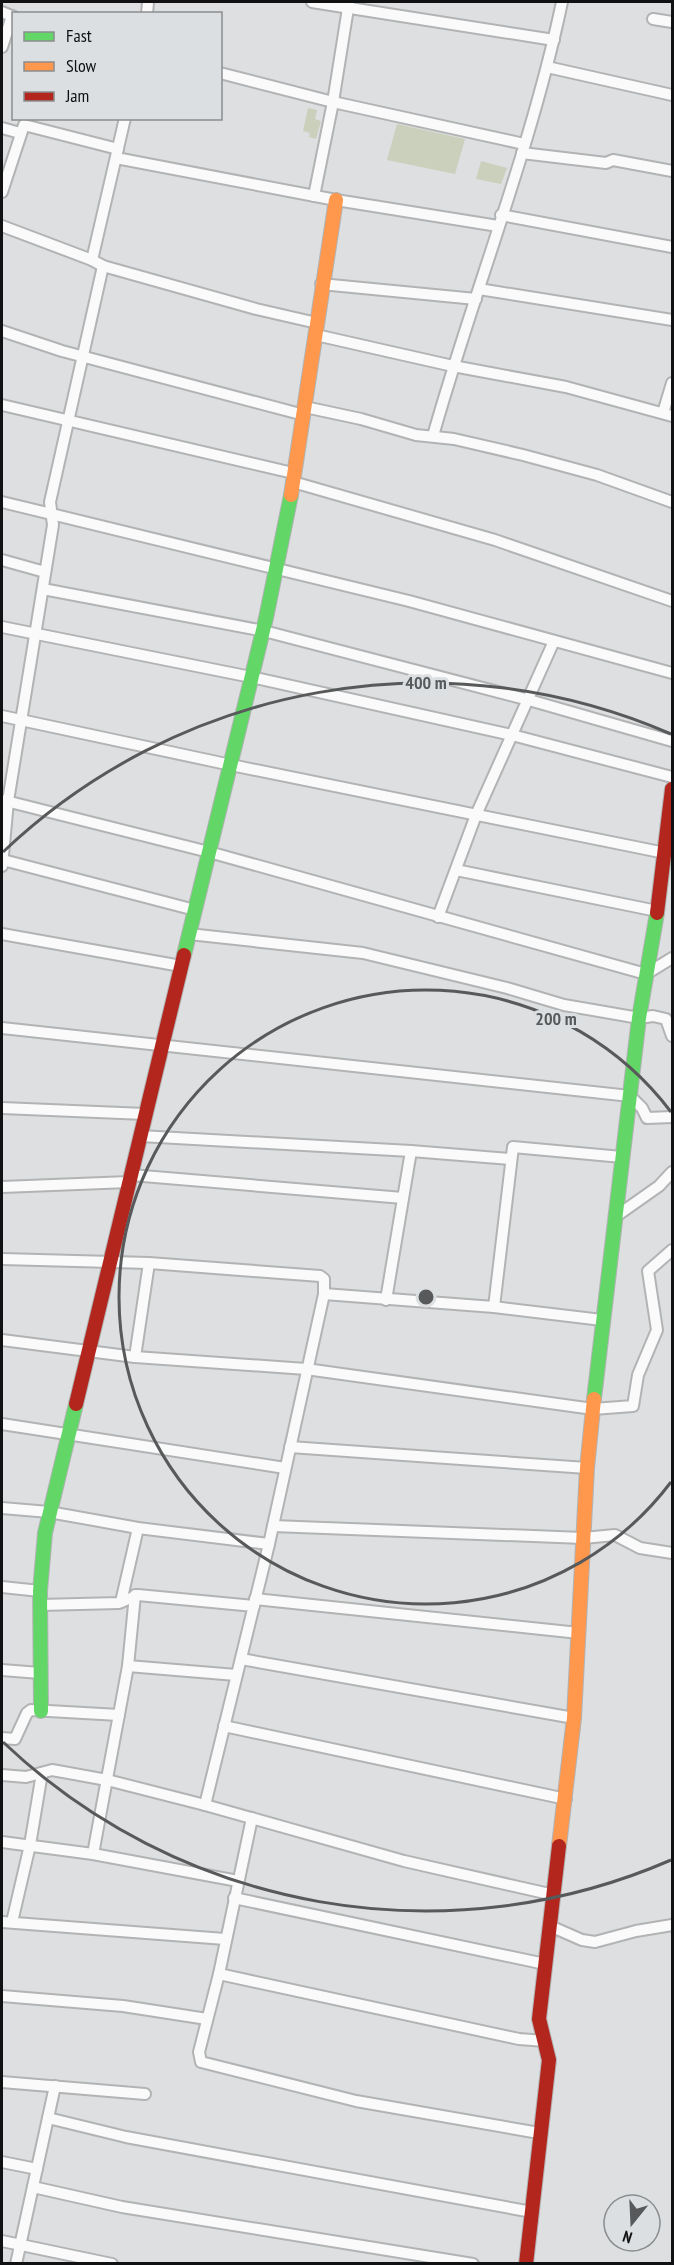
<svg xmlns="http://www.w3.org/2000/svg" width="674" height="2265" viewBox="0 0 674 2265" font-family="'PT Sans Narrow',sans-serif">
	<rect width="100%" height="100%" fill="#dddfe0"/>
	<g fill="#cad0bc">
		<path d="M308,108L317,110L315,119L321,121L316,139L309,137L310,133L303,131Z"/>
		<path d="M397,124L465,139L455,174L387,160Z"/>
		<path d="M481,161L507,168L501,184L476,179Z"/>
	</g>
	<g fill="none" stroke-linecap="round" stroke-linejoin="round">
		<g stroke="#b2b3b4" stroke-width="14">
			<g id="street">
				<path d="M312,2L554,40"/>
				<path d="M2,12L14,17"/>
				<path d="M147,14L148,2"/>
				<path d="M653,19L672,22"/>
				<path d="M2,47L12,16"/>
				<path d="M547,67L672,95"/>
				<path d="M220,73L333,102L524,144"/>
				<path d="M125,118L92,260L103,266L256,309L317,323"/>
				<path d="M2,128L20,133"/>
				<path d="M522,153L606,163L613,160L672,171"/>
				<path d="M116,158L336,200L498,226"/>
				<path d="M2,192L24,125L118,149"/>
				<path d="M314,196L333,102L349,2"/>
				<path d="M501,215L672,247"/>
				<path d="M2,226L92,260"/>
				<path d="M321,284L476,299"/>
				<path d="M479,289L672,320"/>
				<path d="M2,331L62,351L304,415"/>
				<path d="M316,335L453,366L566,387L672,416"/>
				<path d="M2,405L293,473"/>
				<path d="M305,407L361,419L416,435L454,439L523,455L597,475L672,502"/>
				<path d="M663,413L672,383"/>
				<path d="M433,436C474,291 531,149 562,2"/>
				<path d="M293,482L495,540L672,601"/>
				<path d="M2,502L409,601L672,673"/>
				<path d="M2,560L45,572"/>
				<path d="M43,589L264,631L529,700L672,741"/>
				<path d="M2,627L251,677L512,735L672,777"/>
				<path d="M2,716L231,765L665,853"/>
				<path d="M2,800L209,852L646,974L672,958"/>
				<path d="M3,860L195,910"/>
				<path d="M2,866L8,801L53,525L50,502L103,266"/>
				<path d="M456,870L657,911"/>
				<path d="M438,917L476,815L554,641"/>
				<path d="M2,934L181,966"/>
				<path d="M189,934L363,953L507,988L564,1005L639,1018L653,1016L666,1019L672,1036"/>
				<path d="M2,1028L630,1096L642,1108L647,1118L672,1117"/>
				<path d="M2,1108L145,1114"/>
				<path d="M140,1136L411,1151L511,1159"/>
				<path d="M131,1175L403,1198"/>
				<path d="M2,1187L129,1182"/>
				<path d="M615,1217L659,1186L672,1172"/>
				<path d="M2,1259L149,1263L320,1276L324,1279V1294L269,1544L205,1805"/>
				<path d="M324,1294L494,1307L602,1320"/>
				<path d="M386,1300L411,1151"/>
				<path d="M494,1307L513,1147L622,1157"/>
				<path d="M2,1340L135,1357L306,1369L593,1409L633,1406L638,1375L657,1330L648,1271L672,1250"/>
				<path d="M135,1357L149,1263"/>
				<path d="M2,1424L285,1468"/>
				<path d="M290,1447L587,1468"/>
				<path d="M2,1508L49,1512L138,1528L269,1544"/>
				<path d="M273,1526L583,1538L615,1535L640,1548L672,1553"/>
				<path d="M2,1587L40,1591"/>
				<path d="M255,1599L579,1633"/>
				<path d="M121,1602L138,1528"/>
				<path d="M40,1605L119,1603L138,1595L254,1606"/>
				<path d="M241,1659L574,1718"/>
				<path d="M128,1666L236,1675"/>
				<path d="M2,1670L40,1673"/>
				<path d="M224,1726L566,1799"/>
				<path d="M2,1738L15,1739L27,1713L31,1710L119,1715"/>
				<path d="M2,1775L26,1777L52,1770L107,1780L205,1805L404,1861L554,1895"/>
				<path d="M252,1818L219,1974L199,2052L201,2062L356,2101L539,2133"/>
				<path d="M2,1842L93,1854L238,1881"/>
				<path d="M93,1854L128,1666L135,1595"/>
				<path d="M234,1898L545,1964"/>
				<path d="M2,1922L225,1939"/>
				<path d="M12,1922L30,1845L42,1773"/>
				<path d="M550,1926L582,1940L595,1942L636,1931L672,1925"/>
				<path d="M219,1974L519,2039L545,2041"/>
				<path d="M2,1996L123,2006L207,2019"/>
				<path d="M2,2082L145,2094"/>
				<path d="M48,2118L126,2137L532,2212"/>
				<path d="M2,2162L37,2169"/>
				<path d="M33,2187L122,2207L473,2264"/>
				<path d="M2,2241L112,2264"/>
				<path d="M16,2264L55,2086"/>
			</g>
		</g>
		<g stroke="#b2b3b4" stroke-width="16">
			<g id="fast">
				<path d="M184,955L266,618L291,495"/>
				<path d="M594,1399L639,1018L657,913"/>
				<path d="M41,1711L40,1591L45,1533L76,1404"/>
			</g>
		</g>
		<g stroke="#b2b3b4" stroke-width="16">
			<g id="slow">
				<path d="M291,495L336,200"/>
				<path d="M559,1846L574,1718L587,1468L594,1399"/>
			</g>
		</g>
		<g stroke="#b2b3b4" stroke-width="16">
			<g id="jam">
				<path d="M657,913L672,789"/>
				<path d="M76,1404L184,955"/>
				<path d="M526,2264L549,2060L539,2019L559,1846"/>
			</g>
		</g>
		<use href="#street" stroke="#fafafa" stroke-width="10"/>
		<use href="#fast" stroke="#63d668" stroke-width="14"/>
		<use href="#slow" stroke="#ff974d" stroke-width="14"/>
		<use href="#jam" stroke="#b3261e" stroke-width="14"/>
	</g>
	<g fill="none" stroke="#58595a" stroke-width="3">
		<path d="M671 1482A307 307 0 1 1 671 1112"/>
		<path d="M671 1860A614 614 0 0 1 3 1742M3 852A614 614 0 0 1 671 734"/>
	</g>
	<circle cx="426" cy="1297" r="9" fill="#58595a" stroke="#dcdfe1" stroke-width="3"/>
	<g font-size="18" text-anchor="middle" font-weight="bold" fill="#58595a" stroke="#dcdfe1" stroke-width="6" stroke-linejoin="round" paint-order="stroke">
		<text x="426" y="689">400 m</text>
		<text x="556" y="1025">200 m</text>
	</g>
	<rect width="674" height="2265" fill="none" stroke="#101112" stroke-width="6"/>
	<rect x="12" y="12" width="210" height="108" fill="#dcdfe1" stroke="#8a8d8e" stroke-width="1.5"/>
	<rect x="24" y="32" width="30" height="9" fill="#63d668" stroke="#8a8d8e" stroke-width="1.5"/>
	<text x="66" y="42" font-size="18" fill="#101112">Fast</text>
	<rect x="24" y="62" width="30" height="9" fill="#ff974d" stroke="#8a8d8e" stroke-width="1.5"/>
	<text x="66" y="72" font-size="18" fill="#101112">Slow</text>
	<rect x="24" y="92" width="30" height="9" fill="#b3261e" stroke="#8a8d8e" stroke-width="1.5"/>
	<text x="66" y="102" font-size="18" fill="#101112">Jam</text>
	<g transform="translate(632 2223) rotate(198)"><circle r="28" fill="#dcdfe1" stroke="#8a8d8e" stroke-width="1.5"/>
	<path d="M0-4.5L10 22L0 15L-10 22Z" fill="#58595a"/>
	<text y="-9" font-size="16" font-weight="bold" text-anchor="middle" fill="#101112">N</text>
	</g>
</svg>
